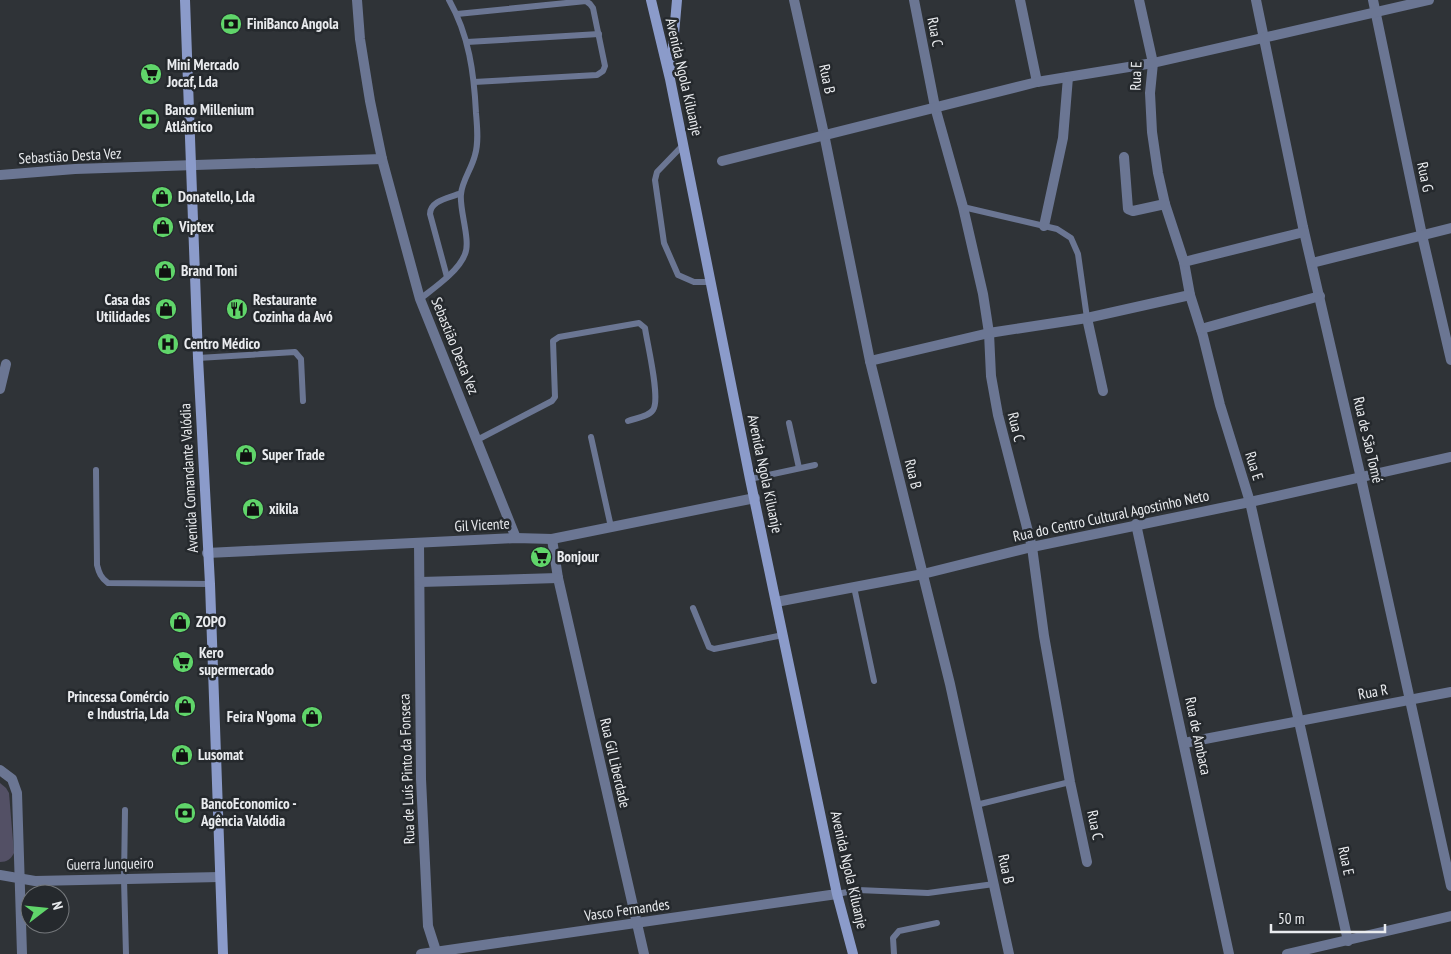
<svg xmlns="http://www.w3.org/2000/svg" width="1451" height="954" viewBox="0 0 1451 954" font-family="'PT Sans Narrow',sans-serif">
	<rect width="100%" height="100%" fill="#2f3337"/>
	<path fill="#535065" d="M0,783L6,788L9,793L14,853C11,859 7,862 0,862Z"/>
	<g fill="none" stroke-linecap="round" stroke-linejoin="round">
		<g stroke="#6b7693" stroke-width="6">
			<path d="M457,14L586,1L590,4L593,8L605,66L603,71L597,75L474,82"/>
			<path d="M467,42L599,34"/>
			<path d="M684,144L657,172L655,180L664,243L678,275L694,282H711"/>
			<path d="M963,207L1057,229L1071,238L1078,254L1087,318"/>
			<path d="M447,277L430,214C430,200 450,198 461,193"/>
			<path d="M420,299C434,288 459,271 465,254C471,241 459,209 461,194C462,181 472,168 475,155C479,142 477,126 476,113C474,73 469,35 449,0"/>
			<path d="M198,358L295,352L301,359L303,401"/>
			<path d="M789,423L799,468"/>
			<path d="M591,437L611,527"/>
			<path d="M477,440L552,401L555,397L553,341L559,337L639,323L645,328C647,343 661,399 653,410C648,417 636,418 628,421"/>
			<path d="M96,470L97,565C99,573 101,578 108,583L210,584"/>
			<path d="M750,479L815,465"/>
			<path d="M854,587L874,681"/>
			<path d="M693,608L709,647L714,649L783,635"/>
			<path d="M976,805L1070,782"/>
			<path d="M125,810L124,879L126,954"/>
			<path d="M837,894L858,890L928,893L994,884"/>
			<path d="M894,954L893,938L899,931L937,923"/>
		</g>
		<g stroke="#6b7693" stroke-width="10">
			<path d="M357,0L360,39L370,101L382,159L420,299L516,538"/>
			<path d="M794,0L824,134L870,361L950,684L1009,954"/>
			<path d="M914,0L935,107L963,207L983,294L989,333L991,376L998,415L1032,547L1044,636L1070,782L1087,862"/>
			<path d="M1020,0L1037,82"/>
			<path d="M1139,0L1153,63L1150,93L1152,132L1158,173L1165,204L1184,262L1190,295L1203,336L1220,405L1250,502L1348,941"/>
			<path d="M1256,0L1303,227L1361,478L1451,886"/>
			<path d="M1373,0L1422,235L1451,360"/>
			<path d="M1124,157L1128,209L1133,211L1165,204"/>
			<path d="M722,161L1037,82L1153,63L1429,0"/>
			<path d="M0,175L75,169L382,159"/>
			<path d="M1044,226L1063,138L1068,77"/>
			<path d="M1184,262L1304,232"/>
			<path d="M1312,263L1451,228"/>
			<path d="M1087,318L1103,391"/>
			<path d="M1201,329L1320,296"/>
			<path d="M870,361L989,333L1087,318L1190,295"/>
			<path d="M0,389L6,364"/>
			<path d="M1136,524L1229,954"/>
			<path d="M552,539L558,578L644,954"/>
			<path d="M419,543L421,779L428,926L437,954"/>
			<path d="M207,553L516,538L552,539L755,498"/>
			<path d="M420,582L558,578"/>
			<path d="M776,602L923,574L1032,547L1250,502L1451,457"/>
			<path d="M1184,743L1451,692"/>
			<path d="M0,770L12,779L17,793L22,954"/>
			<path d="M0,875L35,881L220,877"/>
			<path d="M421,954L837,894"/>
			<path d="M1287,954L1451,916"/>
		</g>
		<g stroke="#8b9bca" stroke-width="10">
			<path d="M185,0L198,358L210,584L223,954"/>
			<path d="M651,0L670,79L750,479L837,894L853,954"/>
			<path d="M671,68L677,0"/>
		</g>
	</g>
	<defs>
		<g id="bank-disc" transform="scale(1.125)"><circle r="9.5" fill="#60d56a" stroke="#25292d"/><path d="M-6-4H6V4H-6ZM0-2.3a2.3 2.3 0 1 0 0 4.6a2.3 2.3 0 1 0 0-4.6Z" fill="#111"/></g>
		<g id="supermarket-disc" transform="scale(1.125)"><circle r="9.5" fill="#60d56a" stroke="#25292d"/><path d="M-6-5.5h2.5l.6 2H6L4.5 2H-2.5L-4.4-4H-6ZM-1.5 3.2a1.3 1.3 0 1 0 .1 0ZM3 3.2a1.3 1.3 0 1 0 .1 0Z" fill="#111"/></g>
		<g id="shop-disc" transform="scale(1.125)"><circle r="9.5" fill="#60d56a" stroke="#25292d"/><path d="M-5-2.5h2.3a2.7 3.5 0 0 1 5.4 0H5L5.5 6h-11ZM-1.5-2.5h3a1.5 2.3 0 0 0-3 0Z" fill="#111"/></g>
		<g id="restaurant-disc" transform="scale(1.125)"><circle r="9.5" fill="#60d56a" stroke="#25292d"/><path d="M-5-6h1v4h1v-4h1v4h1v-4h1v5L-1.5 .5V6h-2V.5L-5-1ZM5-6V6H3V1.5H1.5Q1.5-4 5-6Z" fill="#111"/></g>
		<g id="hospital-disc" transform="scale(1.125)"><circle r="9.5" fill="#60d56a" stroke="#25292d"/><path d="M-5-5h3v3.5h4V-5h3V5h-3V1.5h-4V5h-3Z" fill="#111"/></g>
	</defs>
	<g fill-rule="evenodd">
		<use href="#bank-disc" x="231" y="24"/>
		<use href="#supermarket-disc" x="151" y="74"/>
		<use href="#bank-disc" x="149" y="119"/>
		<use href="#shop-disc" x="162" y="197"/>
		<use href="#shop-disc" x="163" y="227"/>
		<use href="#shop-disc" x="165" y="271"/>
		<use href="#shop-disc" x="166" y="309"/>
		<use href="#restaurant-disc" x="237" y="309"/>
		<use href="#hospital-disc" x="168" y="344"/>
		<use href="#shop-disc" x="246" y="455"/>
		<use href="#shop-disc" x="253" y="509"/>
		<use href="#supermarket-disc" x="541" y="557"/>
		<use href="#shop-disc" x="180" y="622"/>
		<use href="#supermarket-disc" x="183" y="662"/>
		<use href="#shop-disc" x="185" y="706"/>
		<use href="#shop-disc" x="312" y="717"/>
		<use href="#shop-disc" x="182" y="755"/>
		<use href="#bank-disc" x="185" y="813"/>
	</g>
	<g text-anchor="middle" stroke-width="5" stroke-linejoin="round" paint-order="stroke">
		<g font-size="15" font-weight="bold" fill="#eaecef" stroke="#25292d" text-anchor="start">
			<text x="247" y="29">FiniBanco Angola</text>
			<text x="167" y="70">Mini Mercado<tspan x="167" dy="17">Jocaf, Lda</tspan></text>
			<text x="165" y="115">Banco Millenium<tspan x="165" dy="17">Atlântico</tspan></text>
			<text x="178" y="202">Donatello, Lda</text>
			<text x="179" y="232">Viptex</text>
			<text x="181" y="276">Brand Toni</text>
			<text x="150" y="305" text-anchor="end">Casa das<tspan x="150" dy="17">Utilidades</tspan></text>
			<text x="253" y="305">Restaurante<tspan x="253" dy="17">Cozinha da Avó</tspan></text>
			<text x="184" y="349">Centro Médico</text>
			<text x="262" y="460">Super Trade</text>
			<text x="269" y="514">xikila</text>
			<text x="557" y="562">Bonjour</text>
			<text x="196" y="627">ZOPO</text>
			<text x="199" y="658">Kero<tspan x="199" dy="17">supermercado</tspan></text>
			<text x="169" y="702" text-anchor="end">Princessa Comércio<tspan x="169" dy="17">e Industria, Lda</tspan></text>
			<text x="296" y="722" text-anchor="end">Feira N'goma</text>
			<text x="198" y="760">Lusomat</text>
			<text x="201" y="809">BancoEconomico -<tspan x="201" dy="17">Agência Valódia</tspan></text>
		</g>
		<g font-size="15" fill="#eaecef" stroke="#25292d">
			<text transform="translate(935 32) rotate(79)" y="5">Rua C</text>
			<text transform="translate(1136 76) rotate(-88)" y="5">Rua E</text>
			<text transform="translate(684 77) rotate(77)" y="5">Avenida Ngola Kiluanje</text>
			<text transform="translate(827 79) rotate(78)" y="5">Rua B</text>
			<text transform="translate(70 156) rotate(-3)" y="5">Sebastião Desta Vez</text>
			<text transform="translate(1425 177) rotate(78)" y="5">Rua G</text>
			<text transform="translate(455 346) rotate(68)" y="5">Sebastião Desta Vez</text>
			<text transform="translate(1016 427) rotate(76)" y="5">Rua C</text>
			<text transform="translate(1368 440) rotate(77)" y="5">Rua de São Tomé</text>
			<text transform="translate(1254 466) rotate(73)" y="5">Rua E</text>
			<text transform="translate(765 474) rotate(78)" y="5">Avenida Ngola Kiluanje</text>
			<text transform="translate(913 474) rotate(76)" y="5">Rua B</text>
			<text transform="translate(189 478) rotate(-93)" y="5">Avenida Comandante Valódia</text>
			<text transform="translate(1111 516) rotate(-12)" y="5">Rua do Centro Cultural Agostinho Neto</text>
			<text transform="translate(482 525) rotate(-3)" y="5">Gil Vicente</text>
			<text transform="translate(1373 692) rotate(-10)" y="5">Rua R</text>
			<text transform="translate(1198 736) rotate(78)" y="5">Rua de Ambaca</text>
			<text transform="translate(615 763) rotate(77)" y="5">Rua Gil Liberdade</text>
			<text transform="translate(407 769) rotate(-92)" y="5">Rua de Luís Pinto da Fonseca</text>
			<text transform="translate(1095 825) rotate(78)" y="5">Rua C</text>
			<text transform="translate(1346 861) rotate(78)" y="5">Rua E</text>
			<text transform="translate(110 864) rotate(-1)" y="5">Guerra Junqueiro</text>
			<text transform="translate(1006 869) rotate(78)" y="5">Rua B</text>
			<text transform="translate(849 870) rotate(77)" y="5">Avenida Ngola Kiluanje</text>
			<text transform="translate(627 910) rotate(-8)" y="5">Vasco Fernandes</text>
		</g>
	</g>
	<g transform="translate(45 909) rotate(74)"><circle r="24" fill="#25292d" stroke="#74777b"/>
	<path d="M0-4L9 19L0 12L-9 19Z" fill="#60d56a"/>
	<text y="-8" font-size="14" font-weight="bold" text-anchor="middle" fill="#eaecef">N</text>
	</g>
	<path d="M1271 924v8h114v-8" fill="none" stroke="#eaecef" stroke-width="2.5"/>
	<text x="1278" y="924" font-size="15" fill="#eaecef" stroke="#25292d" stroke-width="4" paint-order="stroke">50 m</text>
</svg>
